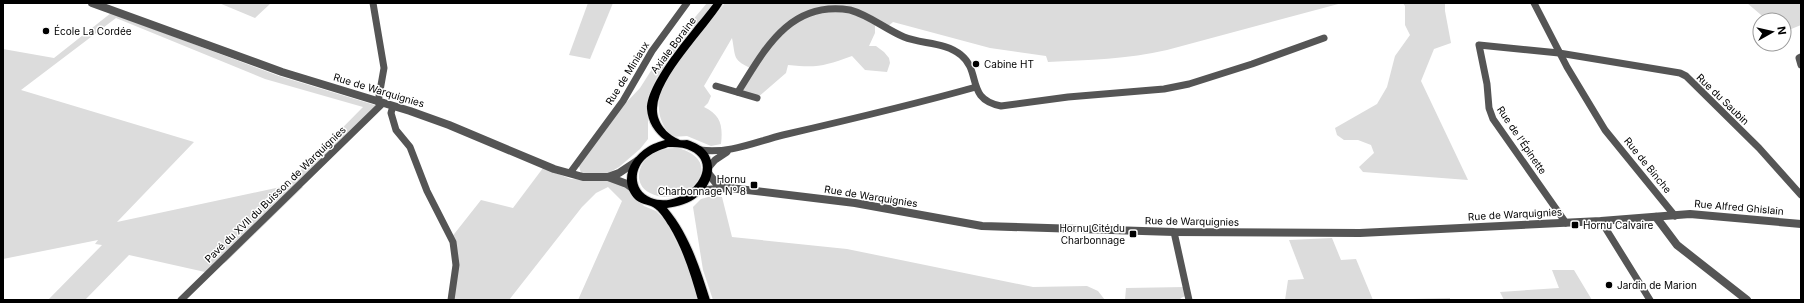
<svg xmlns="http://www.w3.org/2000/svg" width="1804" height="303" viewBox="0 0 1804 303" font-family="Inter,sans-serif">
	<rect width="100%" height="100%" fill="#fff"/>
	<g fill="#dcdcdc" fill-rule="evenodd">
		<path d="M219,3H271L255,18Z"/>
		<path d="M588,3H613L590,59L569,55Z"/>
		<path d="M707,3H714L657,77L648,97V139L640,149L619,167L605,175L581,173L579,166L622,107L640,88L654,66Z"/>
		<path d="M725,3H1342L1167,50C1128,59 1088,60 1048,62L1046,56L990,48L893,22L886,28L875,23V33L869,46H876L884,52L889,58L890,63L887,72L865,70L852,56C824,66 818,68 788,65L786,73L757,98L738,92L753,69C732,60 736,58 732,38L704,86L711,96L708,103L704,107C721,115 723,126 721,144L711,146L687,136L672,137C643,105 668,76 689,49C701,34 713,18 725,3Z"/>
		<path d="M1403,3H1445V11L1451,43L1434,49L1421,81L1468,180L1363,172L1359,167L1374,153L1371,145L1358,140H1344L1337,135L1335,128L1377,104L1387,87L1395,56L1410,35L1405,25V6Z"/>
		<path d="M1747,3H1801V25L1784,32V20H1767Z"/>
		<path d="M111,13L279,76L378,106L295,185L303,187L226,262L205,272L129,255L85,300H48L102,245L95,244L98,240L3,259V49L54,58ZM116,18L265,79L363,107L285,186L117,222L194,142L21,90Z"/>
		<path d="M678,148C730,162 684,211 650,193C632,184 638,161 654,153C662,149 669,148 678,148Z"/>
		<path d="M543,168L571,179L612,181L625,187L644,206L656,211L666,221L680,249L693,276L698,300H578L622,201L608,187L596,193L582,207L509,300H448L453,269L451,238L481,200L513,208Z"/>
		<path d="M712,196L722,197L732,237L847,249L1033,287L1087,286L1098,291L1105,300H713L703,270L693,207L701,199Z"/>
		<path d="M1332,238L1341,260L1356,259L1373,300L1450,298V300H1285L1288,280L1304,279L1289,240Z"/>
		<path d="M1552,270H1574L1592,300H1504L1500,292L1559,288Z"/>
		<path d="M1185,287V296L1181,298L1180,300H1125L1126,288Z"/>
	</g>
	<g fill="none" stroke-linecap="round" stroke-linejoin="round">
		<g stroke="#dbdbdb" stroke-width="2">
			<path id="primary" d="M714,3H723C706,31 659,76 657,108C656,121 666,134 678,139C680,141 684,140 687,140C691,141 700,145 703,148C718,161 713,185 698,196C689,204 678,206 667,208C689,234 700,268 710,300H698C691,275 683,249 669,226C665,220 660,211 653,207C648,204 639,204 634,198C619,180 630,158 648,147C652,144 659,142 665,140C655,133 648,122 647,109C647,80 696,27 714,3ZM668,147C674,147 681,147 687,149C726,163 685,211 651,198C634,191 633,172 644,160C651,153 660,150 668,147Z"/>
		</g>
		<g stroke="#555" stroke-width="7">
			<path d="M373,3L384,68L378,102"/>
			<path d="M1534,3L1567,67L1605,130L1675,216"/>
			<path d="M1801,57L1799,58L1801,65"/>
			<path d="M716,86L757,98"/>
			<path d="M738,92C764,51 789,0 850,10C869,15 885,29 904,37C921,44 946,42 961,55C982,72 965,99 1001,106L1068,97L1164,89L1189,84L1252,64L1324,38"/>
			<path d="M393,106L391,113L396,130L410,147L427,191L453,242L456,265L451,300"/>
			<path d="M700,150C730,154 755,142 783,135C848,120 912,105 976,87"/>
			<path d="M709,167L715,160L727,152"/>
			<path d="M570,173L623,101L652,51L687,3"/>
			<path d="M1601,221L1650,300"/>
			<path d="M1566,223L1493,119L1489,108L1487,84L1479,45L1559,53L1680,73L1686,76L1759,148L1801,195"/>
			<path d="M1174,232L1189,300"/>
			<path d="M181,300L383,103"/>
		</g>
		<g stroke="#555" stroke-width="8">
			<path d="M92,3L282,72L410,111L449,125L554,169L583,177H608L627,184L635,190"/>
			<path d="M708,173L716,183L730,188L855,203L982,226L1174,232L1360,233L1601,221L1690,214L1801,224"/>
			<path d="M608,177L619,173L637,161"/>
			<path d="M698,191L726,188"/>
			<path d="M1656,217L1677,245L1747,300"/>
		</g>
		<use href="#primary" fill="#000" fill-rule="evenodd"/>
	</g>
	<g fill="#000" stroke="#fff" stroke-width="1.5">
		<circle cx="46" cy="31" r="4"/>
		<circle cx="976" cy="64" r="4"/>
		<rect x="750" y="181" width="8" height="8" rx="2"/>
		<rect x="1571" y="221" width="8" height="8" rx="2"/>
		<rect x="1129" y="230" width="8" height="8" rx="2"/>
		<circle cx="1609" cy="285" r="4"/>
	</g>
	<g text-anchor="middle" stroke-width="3" stroke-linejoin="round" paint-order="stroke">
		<g font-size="10" fill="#000" stroke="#fff" text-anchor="start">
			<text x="54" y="35">École La Cordée</text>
			<text x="984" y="68">Cabine HT</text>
			<text x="746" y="183" text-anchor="end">Hornu<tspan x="746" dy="12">Charbonnage N° 8</tspan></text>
			<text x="1583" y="229">Hornu Calvaire</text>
			<text x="1125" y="232" text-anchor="end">Hornu Cité du<tspan x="1125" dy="12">Charbonnage</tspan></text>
			<text x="1617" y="289">Jardin de Marion</text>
		</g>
		<g font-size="10" fill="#000" stroke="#fff">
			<text transform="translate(673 45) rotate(-53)" y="4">Axiale Boraine</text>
			<text transform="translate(627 73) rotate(-58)" y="4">Rue de Miniaux</text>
			<text transform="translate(379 90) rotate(17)" y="4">Rue de Warquignies</text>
			<text transform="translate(1723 99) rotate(44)" y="4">Rue du Saubin</text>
			<text transform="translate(1522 140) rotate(56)" y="4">Rue de l'Épinette</text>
			<text transform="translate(1648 165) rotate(51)" y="4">Rue de Binche</text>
			<text transform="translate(275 194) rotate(-44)" y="4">Pavé du XVII du Buisson de Warquignies</text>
			<text transform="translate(871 196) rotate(9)" y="4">Rue de Warquignies</text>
			<text transform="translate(1739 207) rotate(5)" y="4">Rue Alfred Ghislain</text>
			<text transform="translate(1515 214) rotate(-3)" y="4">Rue de Warquignies</text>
			<text transform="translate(1192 221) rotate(1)" y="4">Rue de Warquignies</text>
		</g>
	</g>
	<rect width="1804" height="303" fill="none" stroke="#000000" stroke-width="8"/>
	<g transform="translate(1772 32) rotate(82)"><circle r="19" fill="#ffffff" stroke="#999999"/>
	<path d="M0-3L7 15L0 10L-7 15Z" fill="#000000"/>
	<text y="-6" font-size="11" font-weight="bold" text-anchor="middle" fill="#000000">N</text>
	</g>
</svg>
